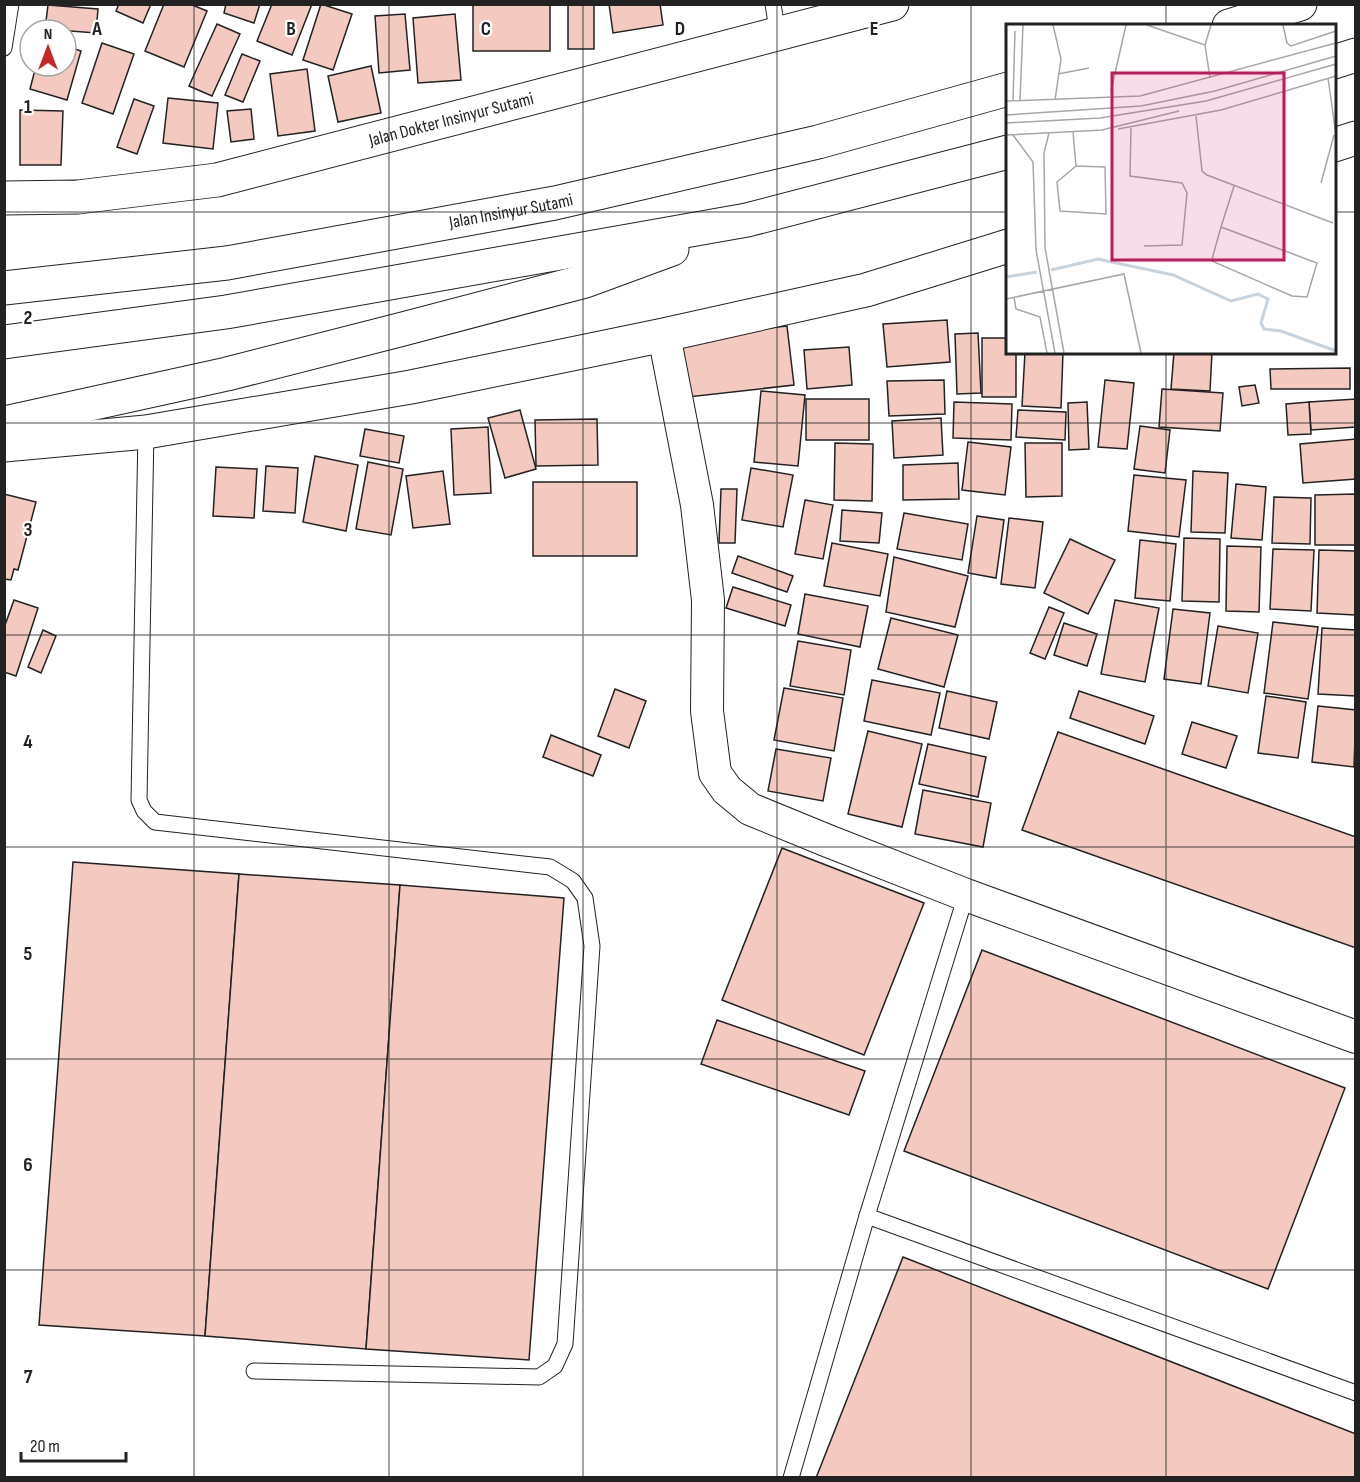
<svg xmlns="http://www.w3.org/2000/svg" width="1360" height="1482" viewBox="0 0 1360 1482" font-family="'Sofia Sans Condensed',sans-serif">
	<rect width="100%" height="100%" fill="#fff"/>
	<g fill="#f3c9c0" stroke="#222" stroke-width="1.5">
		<path d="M119,4H151L143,23L116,11Z"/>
		<path d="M164,4H190L207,11L184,67L145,51Z"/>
		<path d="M226,4H260L254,23L224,13Z"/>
		<path d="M272,4H312L292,55L257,41Z"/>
		<path d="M321,4L352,14L333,70L303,60Z"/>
		<rect x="473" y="4" width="77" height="47"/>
		<rect x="568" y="4" width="26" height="45"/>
		<path d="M609,4H660L663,25L613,33Z"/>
		<path d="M48,5L98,9L96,33L45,29Z"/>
		<path d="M405,14L410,70L379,73L375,16Z"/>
		<path d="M455,14L461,80L418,83L413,18Z"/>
		<path d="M217,24L240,34L212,96L189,86Z"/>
		<path d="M102,43L134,54L113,114L82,103Z"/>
		<path d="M66,46L81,51L67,100L30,89L36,66H66Z"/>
		<path d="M242,54L260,61L243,102L225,95Z"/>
		<path d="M371,66L381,113L338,122L328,76Z"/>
		<path d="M307,69L315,131L278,136L270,74Z"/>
		<path d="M168,98L218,103L213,149L163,143Z"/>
		<path d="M134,99L154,106L137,154L117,147Z"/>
		<path d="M251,109L254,139L231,142L227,111Z"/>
		<path d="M20,110L63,111L61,165H20Z"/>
		<path d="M947,320L950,362L887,367L883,324Z"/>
		<path d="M787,326L794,385L688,397L681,338Z"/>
		<path d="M978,333L981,393L957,394L955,334Z"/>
		<path d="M982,338H1008V352H1016V397H982Z"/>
		<path d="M849,347L852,385L807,389L804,350Z"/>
		<path d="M1025,352H1063L1061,408L1022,406Z"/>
		<path d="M1174,352H1212L1210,391L1171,389Z"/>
		<path d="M1350,368V389H1271L1270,369Z"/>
		<path d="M944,380L945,414L889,416L887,381Z"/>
		<path d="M1105,380L1134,383L1127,449L1098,447Z"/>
		<path d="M1255,385L1259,403L1242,406L1239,387Z"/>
		<path d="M1162,389L1223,393L1220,431L1159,427Z"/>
		<path d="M761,391L805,395L798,466L754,462Z"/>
		<rect x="806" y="399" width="63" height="41"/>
		<path d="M1356,399V427L1311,430L1309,402Z"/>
		<path d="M954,402L1012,404L1011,440L953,438Z"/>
		<path d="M1087,402L1089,449L1069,450L1068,403Z"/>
		<path d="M1309,402L1311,434L1288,435L1286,404Z"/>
		<path d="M520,410L536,469L505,478L488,418Z"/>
		<path d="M1018,410L1066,412L1065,440L1016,437Z"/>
		<path d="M941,418L943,455L894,458L892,421Z"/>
		<path d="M597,419L598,465L536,466L535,420Z"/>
		<path d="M1140,426L1170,430L1165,473L1134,469Z"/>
		<path d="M488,427L491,493L454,495L451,429Z"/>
		<path d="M365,429L404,436L399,463L360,456Z"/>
		<path d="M1356,439V479L1303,483L1300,444Z"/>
		<path d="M968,442L1011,447L1005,495L962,490Z"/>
		<path d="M835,443L873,444L872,501L834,500Z"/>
		<path d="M1025,443H1062V496L1026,497Z"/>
		<path d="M315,456L358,465L346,531L303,522Z"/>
		<path d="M368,462L403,469L391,535L356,529Z"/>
		<path d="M958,463L959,499L903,500V465Z"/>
		<path d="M266,466L298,468L295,513L263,511Z"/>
		<path d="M216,467L257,469L254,518L213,516Z"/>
		<path d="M751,468L793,475L783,527L742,520Z"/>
		<path d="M443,471L450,524L413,528L406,476Z"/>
		<path d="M1193,471L1228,473L1225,533L1191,532Z"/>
		<path d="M1134,475L1186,480L1179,537L1128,531Z"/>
		<rect x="533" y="482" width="104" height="74"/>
		<path d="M1236,484L1266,487L1262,540L1231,538Z"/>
		<path d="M721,489H737L735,543H719Z"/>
		<path d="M4,494L36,502L18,570L14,569L11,580L4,579Z"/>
		<path d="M1356,494V545H1315V495Z"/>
		<path d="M1274,497L1311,498L1310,544L1272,543Z"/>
		<path d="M805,500L833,505L823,559L795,554Z"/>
		<path d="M842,510L882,513L879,543L840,541Z"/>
		<path d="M904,513L968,524L962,560L897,549Z"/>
		<path d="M977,516L1004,520L996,578L968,573Z"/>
		<path d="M1009,518L1043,522L1035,588L1001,584Z"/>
		<path d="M1184,538L1220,539L1219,602L1182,601Z"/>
		<path d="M1070,539L1115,560L1088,614L1044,593Z"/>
		<path d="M1140,540L1176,544L1170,601L1135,598Z"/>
		<path d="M832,543L888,554L880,596L824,586Z"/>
		<path d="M1227,546L1261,547L1259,612L1226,611Z"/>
		<path d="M1273,549L1314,550L1311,611L1270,609Z"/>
		<path d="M1319,550L1356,551L1355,615L1317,613Z"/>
		<path d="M738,556L793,576L787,592L732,573Z"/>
		<path d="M894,557L968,576L955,627L886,612Z"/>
		<path d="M733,587L791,605L785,626L726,608Z"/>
		<path d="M805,594L868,606L860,647L798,634Z"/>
		<path d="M14,600L38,608L16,676L4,672V628Z"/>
		<path d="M1115,600L1159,608L1145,682L1101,674Z"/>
		<path d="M1049,607L1064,613L1045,659L1030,653Z"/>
		<path d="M1173,609L1210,613L1201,684L1164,679Z"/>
		<path d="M891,618L958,635L944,687L878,669Z"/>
		<path d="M1273,622L1318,627L1308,699L1264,693Z"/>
		<path d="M1064,623L1097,634L1087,666L1054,655Z"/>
		<path d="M1218,626L1258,633L1248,693L1208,686Z"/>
		<path d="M1322,628L1356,630V696L1318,694Z"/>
		<path d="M43,630L56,636L41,673L28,667Z"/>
		<path d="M798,641L851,650L844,695L790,686Z"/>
		<path d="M872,680L940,693L931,735L864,721Z"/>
		<path d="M784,688L843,698L834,751L774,740Z"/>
		<path d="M615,689L646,701L629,748L598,736Z"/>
		<path d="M947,691L997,702L989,739L939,728Z"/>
		<path d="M1079,691L1154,716L1145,744L1070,718Z"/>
		<path d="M1266,696L1306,702L1298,758L1258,753Z"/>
		<path d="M1318,706L1356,710L1354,767L1312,762Z"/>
		<path d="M1192,722L1237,736L1226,768L1182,754Z"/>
		<path d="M868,731L922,744L902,827L848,814Z"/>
		<path d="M1058,732L1356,837V948L1022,830Z"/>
		<path d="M551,735L601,755L593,776L543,757Z"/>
		<path d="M928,744L986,757L978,797L919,784Z"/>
		<path d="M776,749L831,758L823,801L768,791Z"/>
		<path d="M923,790L991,803L983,847L915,834Z"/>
		<path d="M782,848L924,903L864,1055L722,1000Z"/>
		<path d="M73,862L239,874L205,1336L39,1325Z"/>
		<path d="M239,874L400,885L366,1349L205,1336Z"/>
		<path d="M400,885L564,898L529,1360L366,1349Z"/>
		<path d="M982,950L1345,1088L1268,1289L904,1151Z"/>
		<path d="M717,1020L865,1071L849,1115L701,1064Z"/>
		<path d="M903,1257L1356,1434V1478H816Z"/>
	</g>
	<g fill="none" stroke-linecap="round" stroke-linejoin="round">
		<g stroke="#222" stroke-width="17">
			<g id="service">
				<path d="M773,4L778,36"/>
				<path d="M4,48L11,4"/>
				<path d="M146,432L139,800L144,811L155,822L550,867L573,881L585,898L592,946L565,1344L555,1366L539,1377L254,1371"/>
				<path d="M867,1216L1356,1393"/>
				<path d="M791,1478L867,1216L966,895"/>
			</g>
		</g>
		<g stroke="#222" stroke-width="34">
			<path id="minor" d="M664,335L697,505L708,600L707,711L715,773L727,790L750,809L828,841L966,895L1356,1037"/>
		</g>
		<g stroke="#222" stroke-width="35">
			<g id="tertiary">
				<path d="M1334,145L1356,138"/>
				<path id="s1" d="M4,198L78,197L217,180L892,4"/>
				<path d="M4,445L146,432L411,387L664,335L866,290L1008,246"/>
			</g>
		</g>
		<g stroke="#222" stroke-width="35">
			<g id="motorway">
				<path d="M1229,26L1300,4"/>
				<path d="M1334,62L1356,55"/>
				<path id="s2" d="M4,288L227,263L555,203L818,142L1008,89"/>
				<path d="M4,342L226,312L747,220L1008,152"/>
				<path d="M4,423L227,374L403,329L585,281L672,249"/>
			</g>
		</g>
		<use href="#service" stroke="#fff" stroke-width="15"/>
		<use href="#minor" stroke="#fff" stroke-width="32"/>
		<use href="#tertiary" stroke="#fff" stroke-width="33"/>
		<use href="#motorway" stroke="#fff" stroke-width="33"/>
	</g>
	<path fill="none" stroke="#222" stroke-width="1.5" stroke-opacity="0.55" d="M194,4V1478M389,4V1478M583,4V1478M777,4V1478M971,4V1478M1166,4V26M4,212H1008M1334,212H1356M1166,352V1478M4,423H1356M4,635H1356M4,847H1356M4,1059H1356M4,1270H1356"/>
	<g text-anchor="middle" stroke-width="4.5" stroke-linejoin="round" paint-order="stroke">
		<g font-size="18" fill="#222" stroke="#fff">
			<text dy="6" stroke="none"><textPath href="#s1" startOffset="456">Jalan Dokter Insinyur Sutami</textPath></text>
			<text dy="6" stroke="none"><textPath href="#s2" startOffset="513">Jalan Insinyur Sutami</textPath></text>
		</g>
	</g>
	<g transform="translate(1006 24)">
		<rect width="330" height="330" fill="#fff"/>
		<path fill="none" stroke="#c7d3dd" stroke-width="3" d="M45,246L92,235L167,251L225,277L252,270L262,275L255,299L258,305L275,307L330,327M0,253L31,248"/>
		<path fill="none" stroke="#a7a7a7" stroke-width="1.5" d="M47,1L55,35L49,76M141,1L199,21L204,54M277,1L281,19L285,22L330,7M199,21L205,1M52,50L83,44M322,54L330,111M105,67L120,1M7,76L9,7M14,76L17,1M0,77L134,72L330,19M0,91L135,82L209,67L330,32M190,92L196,147L201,151L327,199M0,99L94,94L200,77L330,40M125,104L124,152L176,159L181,169L176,221L138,222M112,105L215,86L330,52M96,106L173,87M67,108L70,142M43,109L38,129L39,224L58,329M0,111L97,106M7,111L27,138L30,226L49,329M70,142L99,143L100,190L54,187L51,158ZM315,159L328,111M215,203L311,239L301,273L286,272L206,237V235L215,203L228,162M8,273L10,285L34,293L41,329M0,275L118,250L135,329"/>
		<path fill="#c2185b" fill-opacity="0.15" stroke="#c2185b" stroke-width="3" d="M106,49H278V236H106Z"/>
		<rect width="330" height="330" fill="none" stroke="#222" stroke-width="3"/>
	</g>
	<g font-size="20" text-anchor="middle" font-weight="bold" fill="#222" stroke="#fff" stroke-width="4.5" stroke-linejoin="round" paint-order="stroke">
		<text x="97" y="35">A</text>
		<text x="291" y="35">B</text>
		<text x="486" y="35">C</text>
		<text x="680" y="35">D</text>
		<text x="874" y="35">E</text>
		<text x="28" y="113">1</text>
		<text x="28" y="324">2</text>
		<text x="28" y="536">3</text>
		<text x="28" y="748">4</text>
		<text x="28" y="960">5</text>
		<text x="28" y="1171">6</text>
		<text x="28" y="1383">7</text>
	</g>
	<rect width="1360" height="1482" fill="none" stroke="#222222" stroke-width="12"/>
	<g transform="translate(48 48)"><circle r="28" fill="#ffffff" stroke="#a7a7a7" stroke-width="1.5"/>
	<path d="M0-4.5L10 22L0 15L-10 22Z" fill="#c62828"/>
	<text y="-9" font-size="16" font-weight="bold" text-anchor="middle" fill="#222222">N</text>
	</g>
	<path d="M21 1452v9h105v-9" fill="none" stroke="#222222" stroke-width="3"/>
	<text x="30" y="1452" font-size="18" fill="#222222" stroke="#ffffff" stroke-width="4.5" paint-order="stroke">20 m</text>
</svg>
